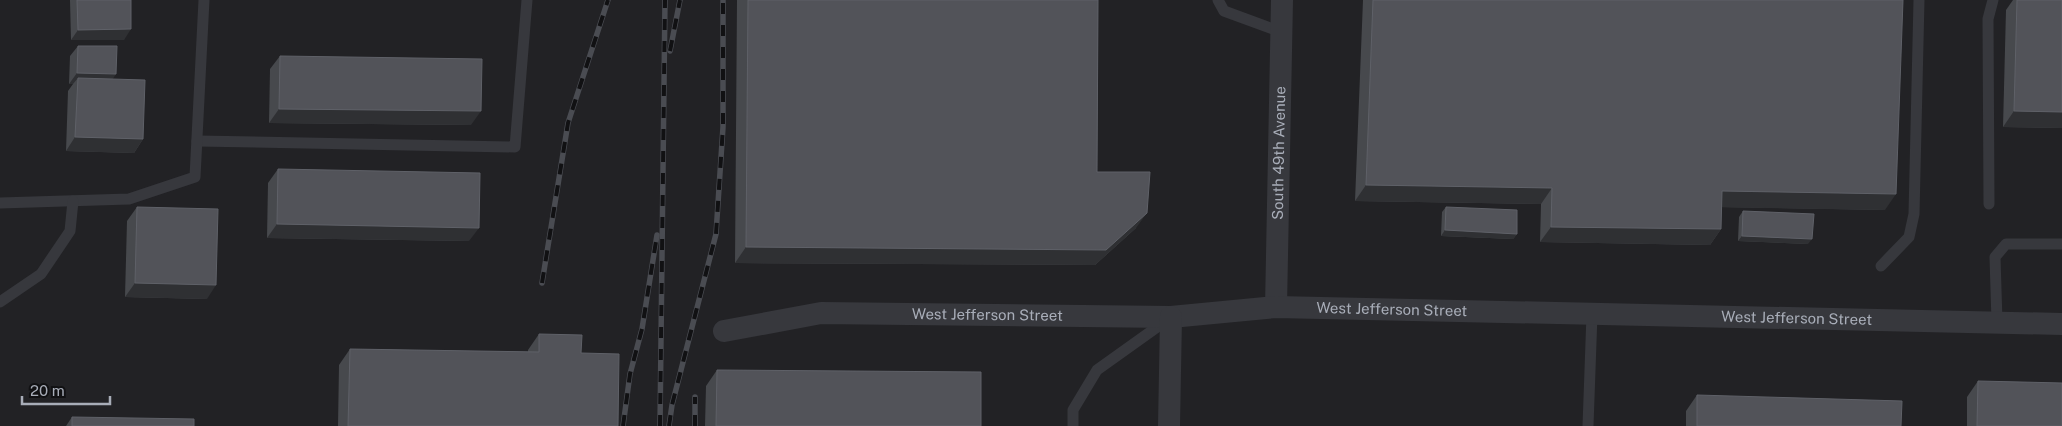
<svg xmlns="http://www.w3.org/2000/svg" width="2062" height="426" viewBox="0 0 2062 426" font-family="'Public Sans',sans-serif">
	<rect width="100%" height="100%" fill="#161618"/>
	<rect fill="#222225" x="0" y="0" width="2062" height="426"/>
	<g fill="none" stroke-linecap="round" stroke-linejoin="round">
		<g stroke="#37383d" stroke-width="11">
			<path d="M1218,0L1224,11L1281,32"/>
			<path d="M197,141L515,147L527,0"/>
			<path d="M0,203L129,199L195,177L204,0"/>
			<path d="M1989,204L1988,19L1993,0"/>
			<path d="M1881,266L1909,237L1914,214L1919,0"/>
			<path d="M0,302L41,274L70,231L73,201"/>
			<path d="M1997,322L1995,257L2006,244H2062"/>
			<path d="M1073,426V410L1097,370L1167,320"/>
			<path d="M1588,426L1592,314"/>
		</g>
		<g stroke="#37383d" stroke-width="22">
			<path id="s1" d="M1276,307L1282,0"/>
			<path id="s2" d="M724,331L821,313L1171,317L1276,307L2062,324"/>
			<path d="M1169,426L1171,317"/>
		</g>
		<g stroke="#4a4c52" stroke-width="5.5">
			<g id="rail">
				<path d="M670,51L680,0"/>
				<path d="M542,283L568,123L608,0"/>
				<path d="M623,426L630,374L642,329L657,235"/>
				<path d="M660,426L665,0"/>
				<path d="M669,426L672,405L716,234L723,127V0"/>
				<path d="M695,426V397"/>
			</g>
		</g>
		<use href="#rail" stroke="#111113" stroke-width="4" stroke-dasharray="11" stroke-linecap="butt"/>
	</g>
	<g fill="#47494d">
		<path d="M70,0H131L124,40H71Z"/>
		<path d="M737,0H1098L1097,172L1136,228L1095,265L735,263Z"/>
		<path d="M1363,0H1903L1885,210L1721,207V229L1710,245L1540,242L1541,204L1355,201Z"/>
		<path d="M2013,0H2062V128L2003,127L2006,10Z"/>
		<path d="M78,46L113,79L143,139L134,153L66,151L68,91L73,84H69L70,56Z"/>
		<path d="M280,56L471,125L269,123L270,69Z"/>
		<path d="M278,169L469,241L267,238L268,183Z"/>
		<path d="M137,207L207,299L125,297L127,221Z"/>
		<path d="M1446,207L1517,234L1513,239L1441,236L1442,212Z"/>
		<path d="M1743,211L1808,244L1738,241L1739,217Z"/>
		<path d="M539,334L581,353L618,426H338L339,365L350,349L528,352V350Z"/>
		<path d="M717,370L981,426H705L706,386Z"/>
		<path d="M1978,381L2062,426H1967V397Z"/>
		<path d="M1697,395L1901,426H1686V411Z"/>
		<path d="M72,417L194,426H66Z"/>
	</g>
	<g fill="#2f3033">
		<path d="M131,29L124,40H71L78,30Z"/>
		<path d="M77,73L116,74L109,85L78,78L73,84H69Z"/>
		<path d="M279,109L481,111L471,125L269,123Z"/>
		<path d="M2014,111L2062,112V128L2003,127Z"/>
		<path d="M75,137L143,139L134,153L66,151Z"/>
		<path d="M1366,185L1552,188L1541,204L1355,201Z"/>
		<path d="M1722,191L1896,194L1885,210L1711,207Z"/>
		<path d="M1147,213L1136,228L1095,265L735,263L746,247Z"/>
		<path d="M277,224L479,228L469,241L267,238Z"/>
		<path d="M1551,227L1721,229L1710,245L1540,242Z"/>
		<path d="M1445,230L1517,234L1513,239L1441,236Z"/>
		<path d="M1742,236L1812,239L1808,244L1738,241Z"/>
		<path d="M135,283L216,285L207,299L125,297Z"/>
	</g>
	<g fill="#525359" stroke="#5f6168">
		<path d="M77,0H131V29L78,30Z"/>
		<path d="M748,0H1098L1097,172H1150L1147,213L1106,250L746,247Z"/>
		<path d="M1373,0H1903L1896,194L1722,191L1721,229L1551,227L1552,188L1366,185Z"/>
		<path d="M2017,0H2062V112L2014,111Z"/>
		<path d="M78,46H117L116,74L77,73Z"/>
		<path d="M280,56L482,59L481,111L279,109Z"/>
		<path d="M78,78L145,80L143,139L75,137Z"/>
		<path d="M278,169L480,173L479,228L277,224Z"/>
		<path d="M137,207L218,209L216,285L135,283Z"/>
		<path d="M1446,207L1517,210V234L1445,230Z"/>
		<path d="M1743,211L1814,214L1812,239L1742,236Z"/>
		<path d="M539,334L582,335L581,353L619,354L618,426H348L350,349L539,352Z"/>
		<path d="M717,370L981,372V426H716Z"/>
		<path d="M1978,381L2062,383V426H1977Z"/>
		<path d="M1697,395L1902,401L1901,426H1697Z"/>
		<path d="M72,417L194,419V426H72Z"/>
	</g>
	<g text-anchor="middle" stroke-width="4.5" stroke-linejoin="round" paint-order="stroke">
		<g font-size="15" fill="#a8adb8" stroke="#111113">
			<text dy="5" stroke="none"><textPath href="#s1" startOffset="154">South 49th Avenue</textPath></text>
			<text dy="5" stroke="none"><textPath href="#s2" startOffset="670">West Jefferson Street</textPath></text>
			<text dy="5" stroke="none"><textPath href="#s2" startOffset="265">West Jefferson Street</textPath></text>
			<text dy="5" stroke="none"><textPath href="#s2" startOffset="1075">West Jefferson Street</textPath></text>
		</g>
	</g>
	<path d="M22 396v8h88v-8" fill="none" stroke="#a8adb8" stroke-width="2.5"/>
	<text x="30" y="396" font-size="15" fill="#a8adb8" stroke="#111113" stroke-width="4" paint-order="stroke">20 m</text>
</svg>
